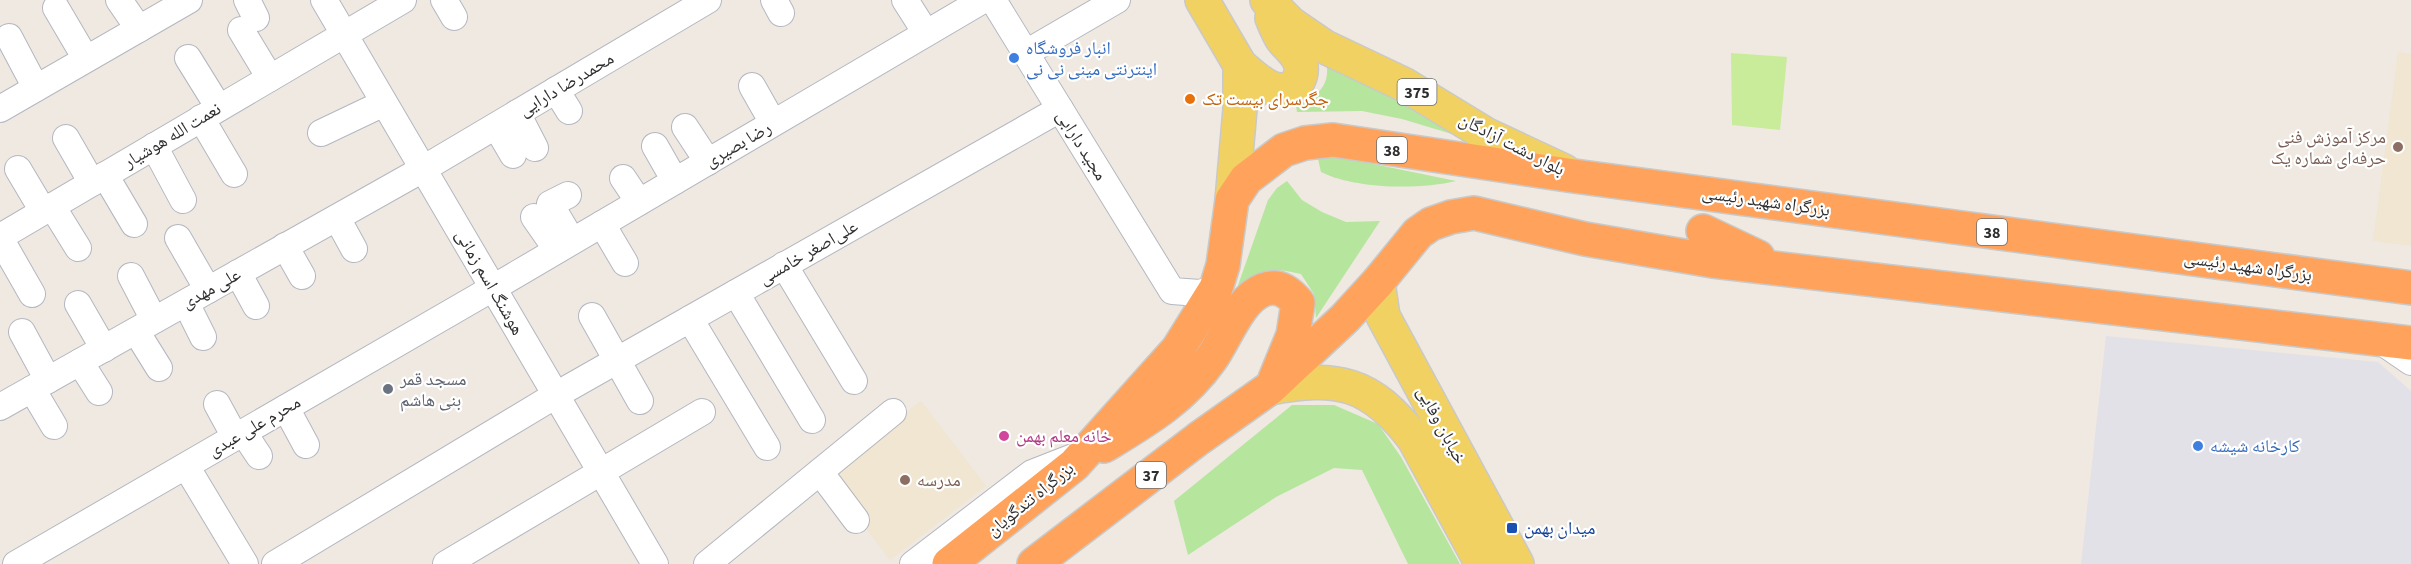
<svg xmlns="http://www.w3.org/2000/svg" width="2411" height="564" viewBox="0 0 2411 564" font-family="'Source Sans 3','Noto Naskh Arabic',sans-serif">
	<rect width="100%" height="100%" fill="#efe9e1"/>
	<path fill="#e3e1e8" d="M2106,336L2378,362L2411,391V564H2081Z"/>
	<g fill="#f0e6d1">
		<path d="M2398,52L2411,54V246L2373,241Z"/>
		<path d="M921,401L986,486L890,560L825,474Z"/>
	</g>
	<g fill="#b6e59e">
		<path d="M1327,67L1382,90L1452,134L1402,119L1362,111L1297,112L1296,106C1313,98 1329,89 1327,67Z"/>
		<path d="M1325,154L1456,181C1419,190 1355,189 1321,172L1318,159Z"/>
		<path d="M1287,181L1302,200L1322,212L1346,222L1380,221L1316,318L1314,294L1301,274C1268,266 1261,270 1236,291L1268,200L1277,188Z"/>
		<path d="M1292,405H1334L1378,424L1401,457L1460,564H1408L1362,470L1334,468L1276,497L1188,555L1174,501Z"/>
	</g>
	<path fill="#c9ec9a" d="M1731,53L1787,57L1780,130L1732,125Z"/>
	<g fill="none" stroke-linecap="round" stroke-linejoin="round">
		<g stroke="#b4b7c1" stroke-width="28">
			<g id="minor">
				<path d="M119,0L139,29"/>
				<path d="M247,0L256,18"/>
				<path d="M324,0L655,564"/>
				<path d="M444,0L454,17"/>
				<path d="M774,0L781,13"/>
				<path d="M905,0L926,33"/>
				<path d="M993,0L1172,291L1200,293L1216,288"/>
				<path d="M56,8L86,59"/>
				<path d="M241,30L270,78"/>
				<path d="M9,37L36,88"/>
				<path d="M1026,53L1117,0"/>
				<path d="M188,58L219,108"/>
				<path d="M752,86L773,123"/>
				<path d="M556,90L569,111"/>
				<path d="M0,109L189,0"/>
				<path d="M517,113L535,148"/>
				<path d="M201,118L234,174"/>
				<path d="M496,126L513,155"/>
				<path d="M685,127L708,162"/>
				<path d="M321,133L384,103"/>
				<path d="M66,138L92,183"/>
				<path d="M154,146L183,200"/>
				<path d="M655,146L675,181"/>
				<path d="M18,169L43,211"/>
				<path d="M105,175L134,224"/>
				<path d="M623,178L639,202"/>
				<path d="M568,195L550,204L572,241"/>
				<path d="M52,206L78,248"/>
				<path d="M534,217L557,250"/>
				<path d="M337,218L354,249"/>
				<path d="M602,224L625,263"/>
				<path d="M0,237L403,0"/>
				<path d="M0,238L32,294"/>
				<path d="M178,238L208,290"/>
				<path d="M285,246L302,276"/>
				<path d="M784,265L854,381"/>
				<path d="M238,273L256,306"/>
				<path d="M131,276L154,320"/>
				<path d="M736,293L812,420"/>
				<path d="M186,303L203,337"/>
				<path d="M78,304L104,349"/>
				<path d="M592,316L640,401"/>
				<path d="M690,319L767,447"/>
				<path d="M136,331L159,368"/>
				<path d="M22,332L48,380"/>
				<path d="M2379,340L2411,362"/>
				<path d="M80,362L99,392"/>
				<path d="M32,389L54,426"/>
				<path d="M217,404L235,437"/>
				<path d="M0,407L423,169L708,0"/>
				<path d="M286,408L306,445"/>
				<path d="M243,432L259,456"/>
				<path d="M186,466L245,564"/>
				<path d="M820,472L856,520"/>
				<path d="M16,564L493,288L983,0"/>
				<path d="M275,564L556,395L1060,109"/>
				<path d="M446,564L702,412"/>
				<path d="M707,564L893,412"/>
				<path d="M913,564L1032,473L1073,457"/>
			</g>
		</g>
		<g stroke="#c9c9c9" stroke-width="36">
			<g id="major">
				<path d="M1202,0L1240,65V109L1232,200"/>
				<path d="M1267,0L1290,23L1325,47L1405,85L1487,135L1564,171"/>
				<path d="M1240,65C1253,76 1278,102 1296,84C1300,79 1302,72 1301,66C1299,55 1289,48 1282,39C1278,33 1275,25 1272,18"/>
				<path d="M1378,282L1383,316L1517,564"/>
				<path d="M1270,388C1337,375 1371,382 1414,439L1482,564"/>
			</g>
		</g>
		<g stroke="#c9c9c9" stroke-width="36">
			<g id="highway">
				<path d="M1703,231L1758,257"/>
				<path d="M1104,446C1145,421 1182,400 1211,359C1225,340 1239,299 1263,290C1278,284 1289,292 1298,303L1293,335L1275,379"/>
				<path d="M949,564L1074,465L1178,349L1216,288L1223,265L1232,200L1246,179L1284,150L1305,143L1333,140L1574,176L2411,288"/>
				<path d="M1034,564L1198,439L1270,388L1345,318L1378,282L1418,233L1431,224L1451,217L1474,213L1585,239L1713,261L2411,343"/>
			</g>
		</g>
		<use href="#minor" stroke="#fff" stroke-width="26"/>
		<use href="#major" stroke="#f2d163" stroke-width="33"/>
		<use href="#highway" stroke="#ffa35c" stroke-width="33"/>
	</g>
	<g fill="#3f7fe0" stroke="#fff" stroke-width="2">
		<circle cx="1014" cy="58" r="6"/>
		<circle cx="2198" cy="446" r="6"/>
	</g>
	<circle fill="#e8710a" stroke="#fff" stroke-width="2" cx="1190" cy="99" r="6"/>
	<g fill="#8d6e63" stroke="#fff" stroke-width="2">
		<circle cx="2398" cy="147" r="6"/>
		<circle cx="905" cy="480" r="6"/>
	</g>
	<circle fill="#6b7280" stroke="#fff" stroke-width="2" cx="388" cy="389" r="6"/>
	<circle fill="#d1479c" stroke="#fff" stroke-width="2" cx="1004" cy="436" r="6"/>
	<rect fill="#1a4fb4" stroke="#fff" stroke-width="2" x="1506" y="522" width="12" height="12" rx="3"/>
	<g text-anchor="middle" stroke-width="4.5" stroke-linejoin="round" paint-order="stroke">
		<g fill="#fff" stroke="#6d6d6d" stroke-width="1.5">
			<rect x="1397.5" y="79" width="39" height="26" rx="4.5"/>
			<rect x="1377" y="137" width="30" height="26" rx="4.5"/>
			<rect x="1977" y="219" width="30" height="26" rx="4.5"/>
			<rect x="1136" y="462" width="30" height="26" rx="4.5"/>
		</g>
		<g font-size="16" font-weight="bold" fill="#2e2e2e">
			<text x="1417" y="98">375</text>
			<text x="1392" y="156">38</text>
			<text x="1992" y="238">38</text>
			<text x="1151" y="481">37</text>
		</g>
		<g font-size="18" fill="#366cbe" stroke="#fff" text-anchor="start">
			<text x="1026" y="54">انبار فروشگاه<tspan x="1026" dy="21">اینترنتی مینی نی نی</tspan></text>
			<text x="2210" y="452">کارخانه شیشه</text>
		</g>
		<g font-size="18" fill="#2e2e2e" stroke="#fff">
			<text transform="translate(566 84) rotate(-31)" y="6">محمدرضا دارایی</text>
			<text transform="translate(172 135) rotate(-31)" y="6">نعمت الله هوشیار</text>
			<text transform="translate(738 144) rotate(-30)" y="6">رضا بصیری</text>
			<text transform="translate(1512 144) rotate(27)" y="6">بلوار دشت آزادگان</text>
			<text transform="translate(1082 145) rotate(58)" y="6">مجید دارابی</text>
			<text transform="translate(1766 201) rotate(8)" y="6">بزرگراه شهید رئیسی</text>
			<text transform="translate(808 252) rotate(-30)" y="6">علی‌اصغر خامسی</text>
			<text transform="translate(2248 266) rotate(8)" y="6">بزرگراه شهید رئیسی</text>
			<text transform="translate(490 282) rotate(60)" y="6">هوشنگ اسم زمانی</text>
			<text transform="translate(211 288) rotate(-29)" y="6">علی مهدی</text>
			<text transform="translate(1442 425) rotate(62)" y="6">خیابان وفایی</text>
			<text transform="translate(254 426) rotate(-30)" y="6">محرم علی عبدی</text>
			<text transform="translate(1030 499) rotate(-39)" y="6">بزرگراه تندگویان</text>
		</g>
		<g font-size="18" fill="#c56008" stroke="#fff" text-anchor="start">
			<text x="1202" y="105">جگرسرای بیست تک</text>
		</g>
		<g font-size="18" fill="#785e54" stroke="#fff" text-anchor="end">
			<text x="2386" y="143">مرکز آموزش فنی<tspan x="2386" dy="21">حرفه‌ای شماره یک</tspan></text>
			<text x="917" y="486" text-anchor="start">مدرسه</text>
		</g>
		<g font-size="18" fill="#5b616d" stroke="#fff" text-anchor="start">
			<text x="400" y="385">مسجد قمر<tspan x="400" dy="21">بنی هاشم</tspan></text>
		</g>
		<g font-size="18" fill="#b23c85" stroke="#fff" text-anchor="start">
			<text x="1016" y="442">خانه معلم بهمن</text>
		</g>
		<g font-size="18" fill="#164399" stroke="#fff" text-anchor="start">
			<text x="1524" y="534">میدان بهمن</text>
		</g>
	</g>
</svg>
